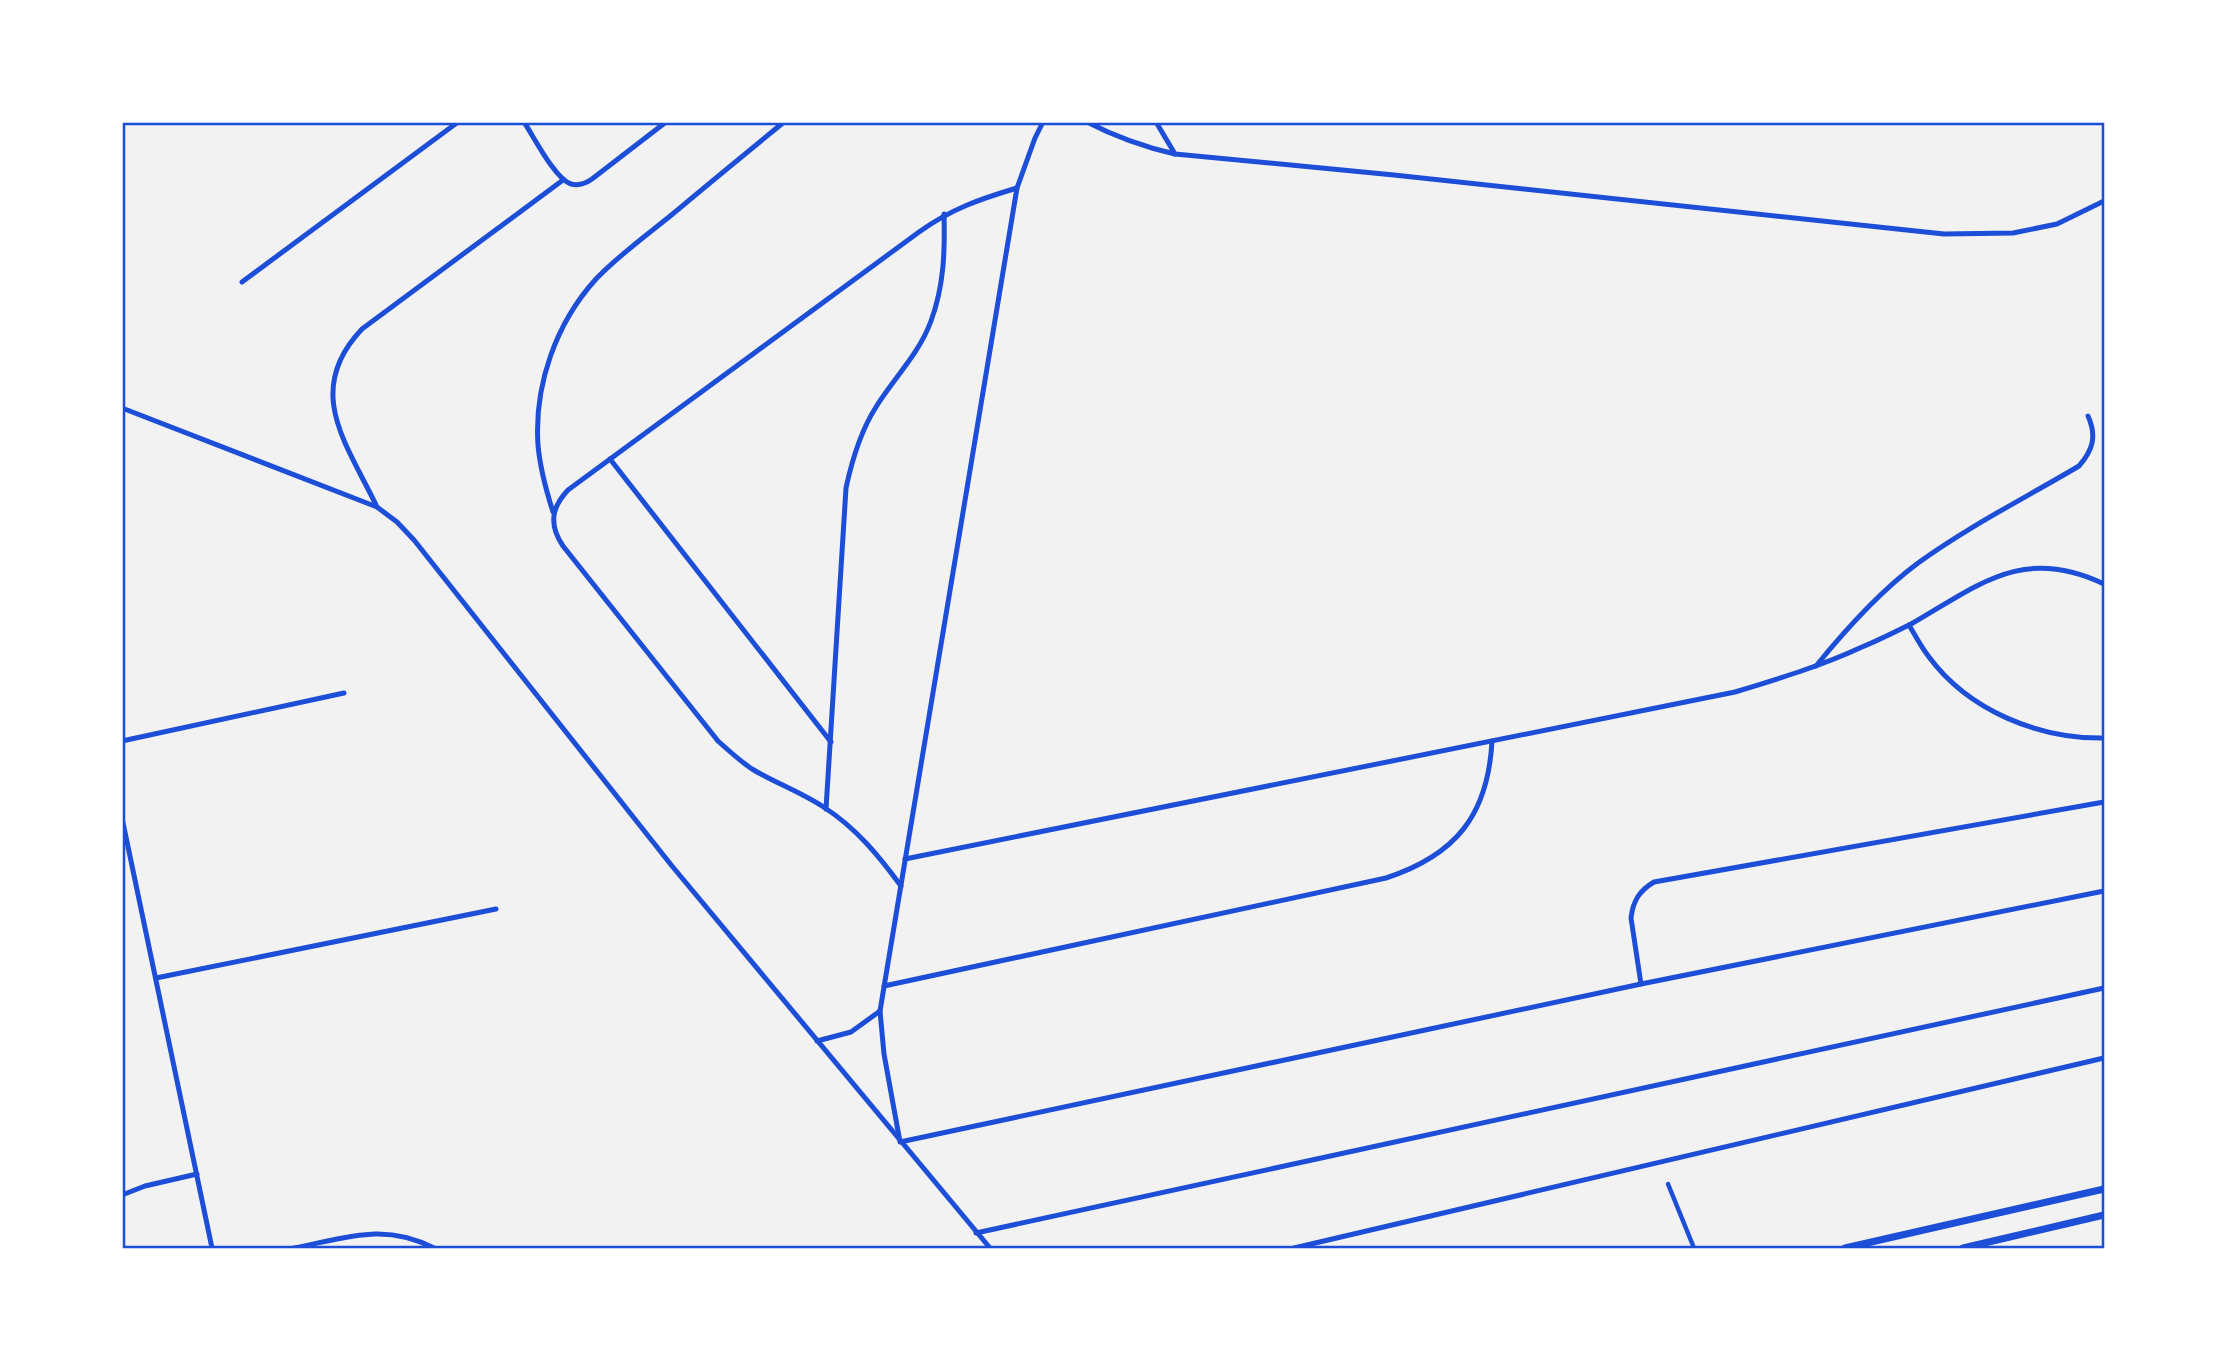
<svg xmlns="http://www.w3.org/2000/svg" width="2227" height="1371" viewBox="0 0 2227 1371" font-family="Montserrat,sans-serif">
	<rect width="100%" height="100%" fill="#f2f2f2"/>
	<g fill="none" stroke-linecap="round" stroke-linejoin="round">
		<path stroke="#1d4ed8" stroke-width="4.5" d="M1668,1184L1694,1248"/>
		<g stroke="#1d4ed8" stroke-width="5">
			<path d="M524,122C534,137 555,179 571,184C579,186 585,184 592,179L666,122"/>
			<path d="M1043,122L1035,138L1017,188L880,1011L884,1054L900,1142L1641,984L2104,891"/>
			<path d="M1087,122C1116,137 1144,147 1175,154L1394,175L1944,234L2013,233L2057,224L2104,201"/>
			<path d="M1156,122L1175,154"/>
			<path d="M242,282L458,122"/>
			<path d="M122,408L377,507L397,522L414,540L672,866L990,1248"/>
			<path d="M610,459L831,742"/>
			<path d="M377,507C347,444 303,391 362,329L563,180"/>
			<path d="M553,512C546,490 540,468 538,445C534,385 556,323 596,279C618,256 644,237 669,217C707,185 745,154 784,122"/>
			<path d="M1909,625C1915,635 1921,647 1929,657C1969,711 2039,739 2104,738"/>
			<path d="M1816,666C1846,629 1879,592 1918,563C1969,526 2025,498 2079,466C2093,450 2097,436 2088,416"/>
			<path d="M122,741L344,693"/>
			<path d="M826,809L846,488C852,460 860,432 876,407C894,378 919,354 931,321C944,286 945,251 944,214"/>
			<path d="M122,818L212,1248"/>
			<path d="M905,859L1735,692C1778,679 1821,666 1862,647C1879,640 1895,632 1911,624C1979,585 2023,545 2104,584"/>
			<path d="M901,886C879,856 856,828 825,808C801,792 775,783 752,769C740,761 729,751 718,741L563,546C549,525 551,508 568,490L919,232C951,209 980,199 1017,188"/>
			<path d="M156,978L496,909"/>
			<path d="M1641,984L1631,918C1633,901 1639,891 1654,882L2104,802"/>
			<path d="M884,986L1386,878C1456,855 1488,815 1492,741"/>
			<path d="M817,1041L851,1032L880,1011"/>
			<path d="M122,1195L145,1186L197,1174"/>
			<path d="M976,1233L2104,988"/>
			<path d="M294,1248C346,1238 384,1222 434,1248"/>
			<path d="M1294,1248L2104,1058"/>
		</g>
		<g stroke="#1d4ed8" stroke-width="7">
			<path d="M1845,1248L2104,1189"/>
			<path d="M1963,1248L2104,1215"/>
		</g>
	</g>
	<rect width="2227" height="1371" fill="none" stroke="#ffffff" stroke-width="248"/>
	<rect x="124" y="124" width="1979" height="1123" fill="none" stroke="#1d4ed8" stroke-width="2.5"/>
</svg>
